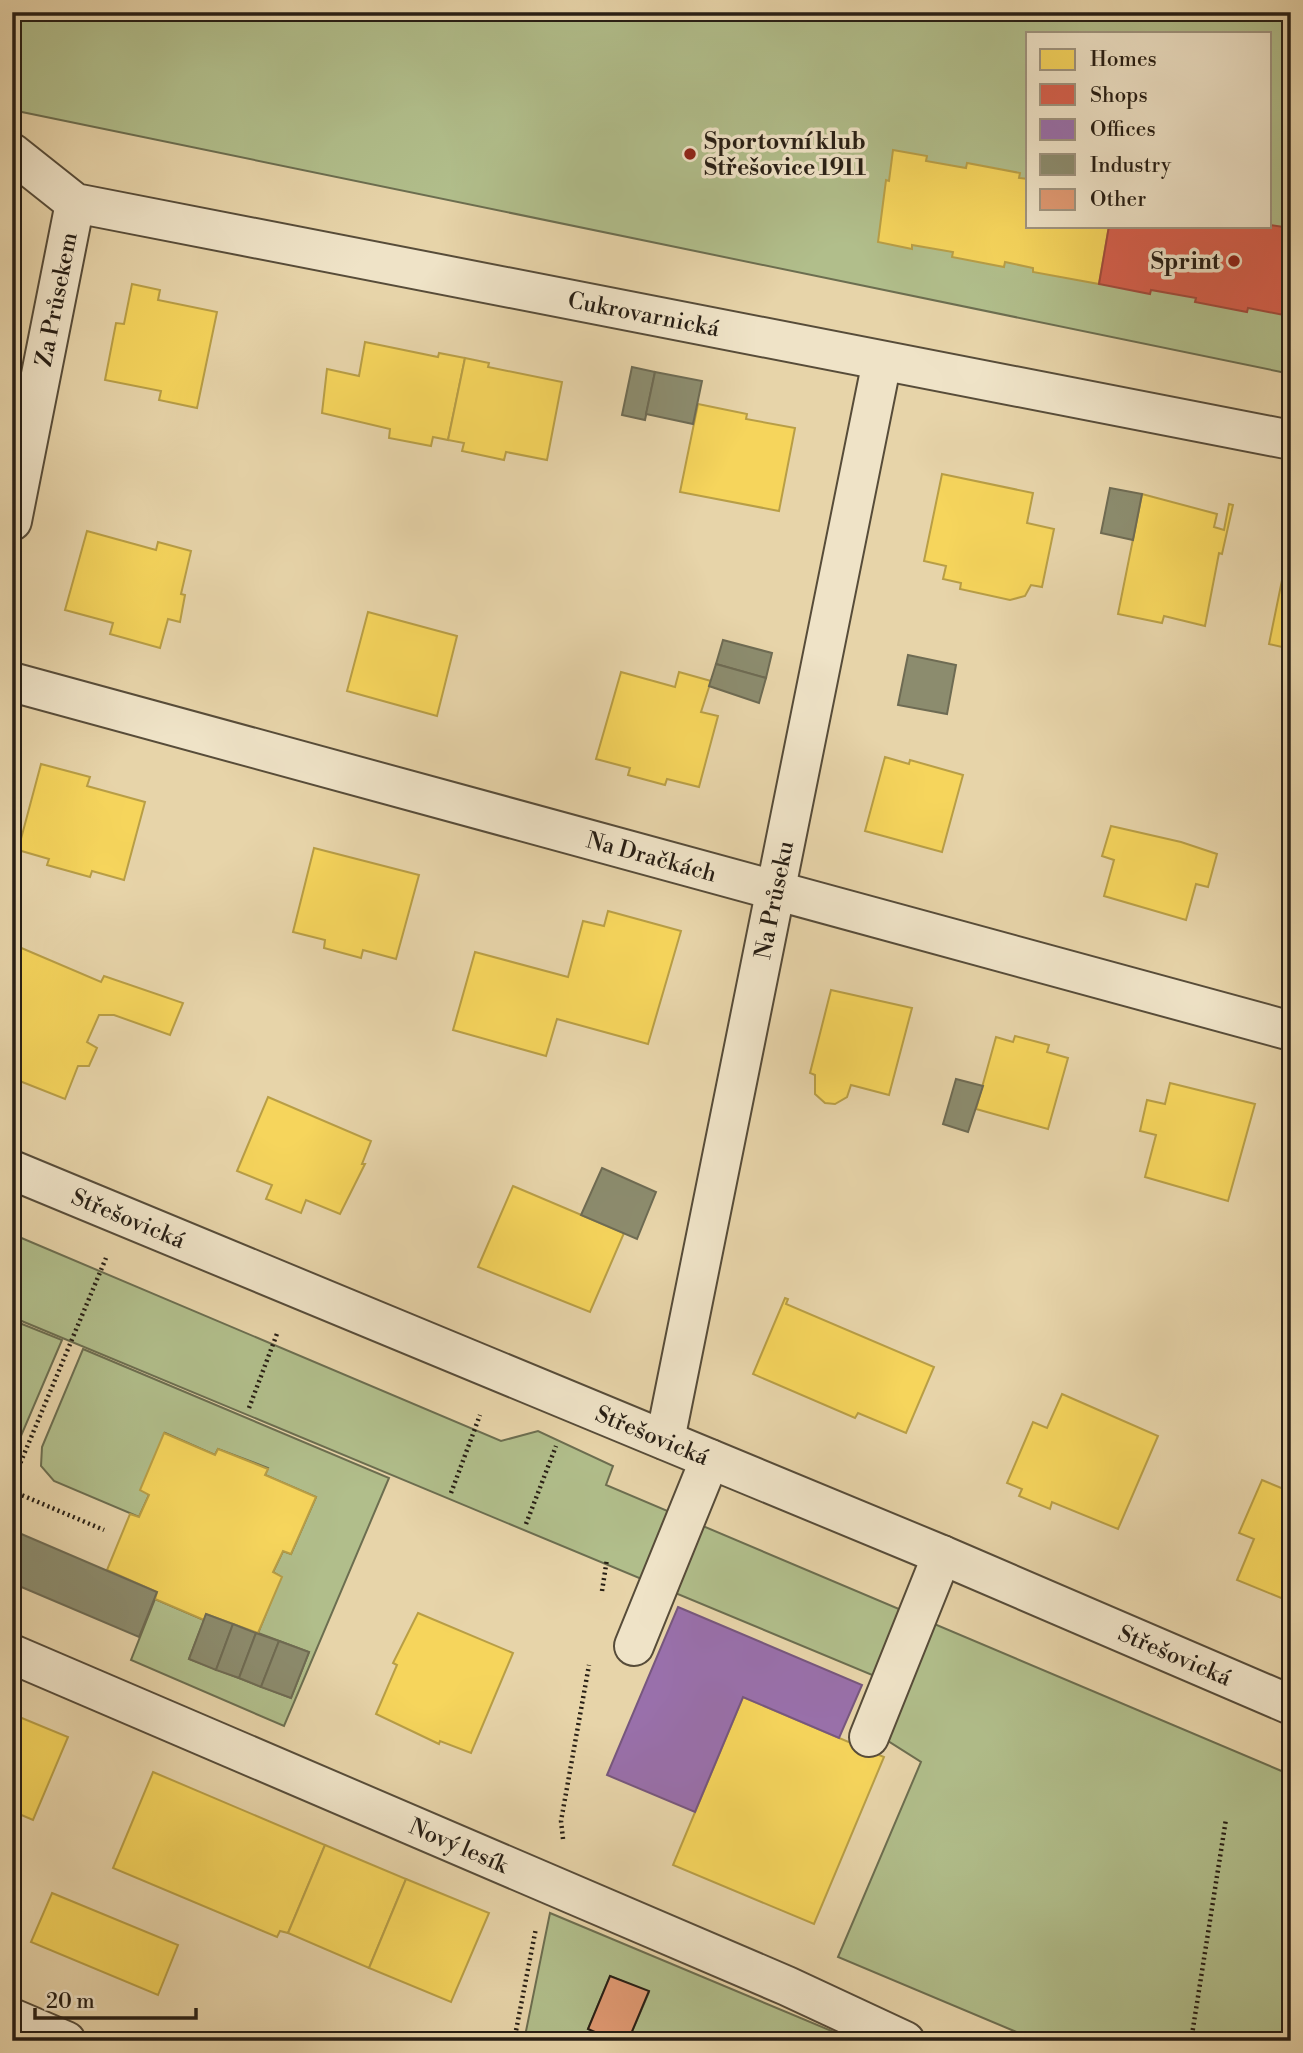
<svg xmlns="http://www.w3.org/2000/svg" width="1303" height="2053" viewBox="0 0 1303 2053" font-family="'Libre Bodoni',serif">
	<rect width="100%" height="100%" fill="#e7d4a9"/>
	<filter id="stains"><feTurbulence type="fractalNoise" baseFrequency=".00286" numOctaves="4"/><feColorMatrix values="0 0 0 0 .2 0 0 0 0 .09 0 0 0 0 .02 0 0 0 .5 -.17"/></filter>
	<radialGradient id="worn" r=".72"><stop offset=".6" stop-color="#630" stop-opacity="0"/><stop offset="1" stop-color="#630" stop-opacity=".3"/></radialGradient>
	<g fill="#b1be8b" stroke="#6c6e50" stroke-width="2" fill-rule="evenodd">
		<path d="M12,12H1291V374L17,111L12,109ZM1028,33H1270V226H1028Z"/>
		<path d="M12,1234L501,1441L538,1431L613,1466L606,1485L1291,1775V2034L1038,2041L838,1957L921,1762L885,1739L906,1689L12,1317Z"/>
		<path d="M12,1320L62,1340L21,1436L12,1445Z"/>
		<path d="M83,1349L389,1478L284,1726L131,1660L155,1599L204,1620L189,1659L291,1698L309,1652L258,1633L281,1577L273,1572L283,1551L291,1554L316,1497L265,1475L268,1468L218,1449L215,1455L165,1433L149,1495L139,1517L54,1481L41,1466L42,1447Z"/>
		<path d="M550,1913L846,2037L844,2041H628L649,1992L610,1976L588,2029L616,2041H524Z"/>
	</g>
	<g fill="#f6d55c" stroke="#b89e46" stroke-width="2">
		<path d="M893,150L927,156L926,161L966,168L967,163L1020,173L1019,178L1028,179V226H1109L1099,284L1033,272V268L1005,262L1004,267L952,257L953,252L912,245V249L878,242L886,180L889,181Z"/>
		<path d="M132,284L160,290L158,300L217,312L197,408L159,400L161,391L105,380L116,323L124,324Z"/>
		<path d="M365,342L438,357L439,353L465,358L448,440L433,437L431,446L389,438L390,429L322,413L327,369L359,376Z"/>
		<path d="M465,358L489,363L488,367L562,382L547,460L506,452L504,460L462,451L464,443L448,440Z"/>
		<path d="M698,404L747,414L746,419L795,428L779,511L680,492Z"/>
		<path d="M942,474L1033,493L1027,523L1054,529L1042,587L1031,585L1025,596L1010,600L960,589L961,583L943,579L946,566L924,561Z"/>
		<path d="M1142,494L1217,514L1214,527L1224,530L1229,504L1233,505L1222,554L1219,553L1205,626L1164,616L1162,623L1118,614Z"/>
		<path d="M87,531L156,550L158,542L191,551L181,594L185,595L180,622L168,619L160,648L110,634L113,623L65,610Z"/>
		<path d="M1290,541H1291V649L1269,644Z"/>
		<path d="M368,612L457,636L437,716L347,691Z"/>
		<path d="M621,672L675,687L679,672L711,681L701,712L718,716L699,787L667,779L665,785L628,775L630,768L596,759Z"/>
		<path d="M885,757L909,764L910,760L963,775L942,852L865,831Z"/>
		<path d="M41,764L90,777L87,786L145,802L124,880L92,871L90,877L47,865L49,859L18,850Z"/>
		<path d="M1111,826L1181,842L1217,854L1208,887L1196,884L1186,920L1104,896L1114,860L1102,856Z"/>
		<path d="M314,848L419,875L396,959L363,950L361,958L324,948L325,940L293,932Z"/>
		<path d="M608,911L681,931L648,1044L557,1019L546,1056L453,1030L475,952L568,977L583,921L604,926Z"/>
		<path d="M1291,929V948L1286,947Z"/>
		<path d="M12,944L101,982L104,976L183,1003L170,1035L114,1015H99L87,1042L97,1048L89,1066H78L65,1099L12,1078Z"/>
		<path d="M831,990L912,1008L889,1095L851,1085L847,1097L835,1104L825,1103L815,1094V1075L810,1073Z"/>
		<path d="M1015,1036L1049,1045L1047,1052L1068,1058L1048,1129L976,1109L996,1037L1013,1042Z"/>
		<path d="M1170,1083L1255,1104L1228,1201L1145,1177L1156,1135L1140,1131L1147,1100L1165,1104Z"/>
		<path d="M268,1097L371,1141L362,1164H365L340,1214L306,1200L301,1213L266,1199L272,1185L237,1171Z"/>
		<path d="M513,1186L624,1233L590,1312L478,1267Z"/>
		<path d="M785,1298L788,1299L786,1304L934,1367L906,1433L858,1413L855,1418L753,1374Z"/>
		<path d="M1062,1394L1158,1436L1118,1529L1052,1502L1050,1509L1019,1496L1022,1489L1007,1483L1033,1422L1047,1428Z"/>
		<path d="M164,1433L215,1455L218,1449L268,1469L265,1475L316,1497L291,1554L283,1551L273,1572L282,1577L258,1633L206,1614L204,1620L155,1599L157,1592L107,1570L130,1514L139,1517L149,1495L140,1490Z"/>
		<path d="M1262,1480L1291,1492V1602L1237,1580L1254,1539L1239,1533Z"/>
		<path d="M418,1613L513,1653L471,1753L440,1741L439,1744L376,1714L397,1665L393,1663Z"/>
		<path d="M743,1697L884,1757L814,1924L673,1865Z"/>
		<path d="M12,1714L68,1737L33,1820L12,1811Z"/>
		<path d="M153,1772L325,1845L288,1933L280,1931L277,1937L113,1868Z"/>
		<path d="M325,1845L406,1879L369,1968L288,1933Z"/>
		<path d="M406,1879L489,1913L451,2002L369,1968Z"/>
		<path d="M52,1893L178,1945L158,1995L31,1942Z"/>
	</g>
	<path fill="#d6604d" stroke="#a24c3c" stroke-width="2" d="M1270,225L1291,228V321L1288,320L1289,316L1248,308L1247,312L1195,302L1196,298L1151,290L1150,294L1099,284L1109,226Z"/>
	<path fill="#9970ab" stroke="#77577e" stroke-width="2" d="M678,1607L862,1685L839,1738L743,1697L695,1812L607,1775Z"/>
	<g fill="#8c8c6e" stroke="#6e6b53" stroke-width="2">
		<path d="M632,367L655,372L645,420L622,415Z"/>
		<path d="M655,372L702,381L693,424L646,414Z"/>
		<path d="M1110,488L1142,494L1133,540L1101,533Z"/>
		<path d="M723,640L772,653L766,678L716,664Z"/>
		<path d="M908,655L956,665L947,714L898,705Z"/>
		<path d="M716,664L766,678L759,703L709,686Z"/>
		<path d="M956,1079L983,1086L968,1132L943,1124Z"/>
		<path d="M602,1168L656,1192L637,1239L581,1215Z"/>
		<path d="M12,1530L157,1592L139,1637L12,1583Z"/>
		<path d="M206,1614L233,1624L216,1670L189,1659Z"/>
		<path d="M233,1624L256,1633L239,1678L216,1670Z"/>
		<path d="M256,1633L279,1641L261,1687L239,1678Z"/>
		<path d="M279,1641L309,1652L291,1698L261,1687Z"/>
	</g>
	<path fill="#e09972" stroke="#271e14" stroke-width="2" d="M610,1976L649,1991L628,2041H616L588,2029Z"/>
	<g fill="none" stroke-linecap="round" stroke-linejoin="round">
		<g stroke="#574c39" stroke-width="42">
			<g id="minor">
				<path id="s1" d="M12,153L75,203L1291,440"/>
				<path id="s2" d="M12,521L75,203"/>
				<path id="s3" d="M12,682L1291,1031"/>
				<path id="s4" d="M12,1170L942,1555L1291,1705"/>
				<path id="s5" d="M665,1440L882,361"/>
				<path d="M634,1646L710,1459"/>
				<path id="s6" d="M12,1654L787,1986L905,2041"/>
				<path d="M869,1737L942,1555"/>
				<path d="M12,2018L66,2041"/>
			</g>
		</g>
		<g stroke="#271e14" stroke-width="4.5" stroke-dasharray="2 3.5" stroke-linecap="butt">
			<path d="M249,1408L278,1331"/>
			<path d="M12,1483L106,1258"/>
			<path d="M12,1491L104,1530"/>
			<path d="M451,1493L480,1415"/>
			<path d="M526,1524L556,1446"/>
			<path d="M602,1591L607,1559"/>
			<path d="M563,1839L561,1821L589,1665"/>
			<path d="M514,2041L536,1928"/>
			<path d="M1191,2041L1226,1819"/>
		</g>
		<use href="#minor" stroke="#efe3c7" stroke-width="38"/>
	</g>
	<g fill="#8f2418" stroke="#efe3c7" stroke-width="2.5">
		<circle cx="690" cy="154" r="7"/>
		<circle cx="1234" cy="261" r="7"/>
	</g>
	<g text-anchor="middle" stroke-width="7" stroke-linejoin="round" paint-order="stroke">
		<g font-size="23" font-weight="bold" fill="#271e14" stroke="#efe3c7" text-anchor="start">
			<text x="704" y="149">Sportovní klub<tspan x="704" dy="26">Střešovice 1911</tspan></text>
			<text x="1220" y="269" text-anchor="end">Sprint</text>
		</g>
		<g font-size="23" fill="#271e14" stroke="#efe3c7">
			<text dy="8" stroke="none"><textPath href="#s2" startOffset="226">Za Průsekem</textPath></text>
			<text dy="8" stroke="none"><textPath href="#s1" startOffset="660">Cukrovarnická</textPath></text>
			<text dy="8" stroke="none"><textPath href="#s3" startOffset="663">Na Dračkách</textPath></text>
			<text dy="8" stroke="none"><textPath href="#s5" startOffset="551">Na Průseku</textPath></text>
			<text dy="8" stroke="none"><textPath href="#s4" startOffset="126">Střešovická</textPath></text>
			<text dy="8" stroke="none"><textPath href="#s4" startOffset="693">Střešovická</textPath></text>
			<text dy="8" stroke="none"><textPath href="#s4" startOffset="1260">Střešovická</textPath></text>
			<text dy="8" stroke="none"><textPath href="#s6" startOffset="486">Nový lesík</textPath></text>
		</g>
	</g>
	<rect width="1303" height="2053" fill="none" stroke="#e7d4a9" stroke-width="42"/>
	<rect x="14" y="14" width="1275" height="2025" fill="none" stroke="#271e14" stroke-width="3.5"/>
	<rect x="21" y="21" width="1261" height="2011" fill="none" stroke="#271e14" stroke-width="2"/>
	<rect x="1026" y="32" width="245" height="196" fill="#efe3c7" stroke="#9f947f" stroke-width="2"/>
	<rect x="1040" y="49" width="35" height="21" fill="#f6d55c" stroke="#9f947f" stroke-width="2"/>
	<text x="1090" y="66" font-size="21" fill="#271e14">Homes</text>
	<rect x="1040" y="84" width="35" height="21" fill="#d6604d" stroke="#9f947f" stroke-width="2"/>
	<text x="1090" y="102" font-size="21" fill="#271e14">Shops</text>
	<rect x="1040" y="119" width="35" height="21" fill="#9970ab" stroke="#9f947f" stroke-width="2"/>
	<text x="1090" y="136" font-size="21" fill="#271e14">Offices</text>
	<rect x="1040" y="154" width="35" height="21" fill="#8c8c6e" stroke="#9f947f" stroke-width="2"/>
	<text x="1090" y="172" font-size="21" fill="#271e14">Industry</text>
	<rect x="1040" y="189" width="35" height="21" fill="#e09972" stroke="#9f947f" stroke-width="2"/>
	<text x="1090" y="206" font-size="21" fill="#271e14">Other</text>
	<path d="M35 2008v10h161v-10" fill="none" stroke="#271e14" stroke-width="3.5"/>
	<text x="46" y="2008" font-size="21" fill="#271e14" stroke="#efe3c7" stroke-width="5" paint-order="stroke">20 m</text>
	<rect width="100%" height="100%" filter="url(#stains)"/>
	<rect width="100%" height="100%" fill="url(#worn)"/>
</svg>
